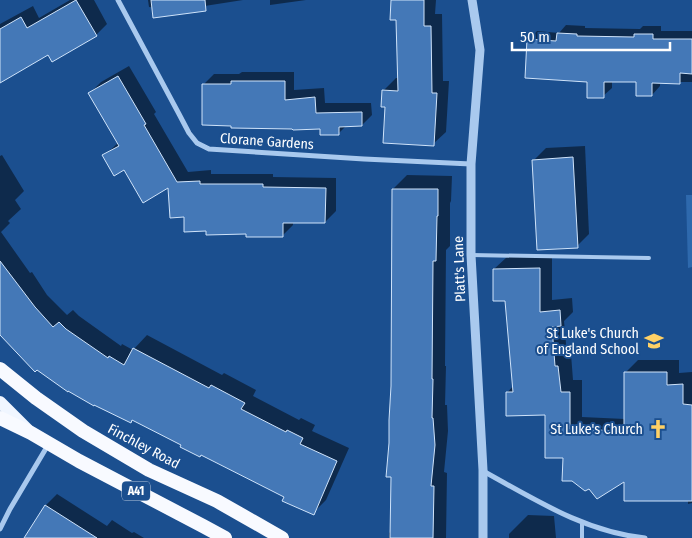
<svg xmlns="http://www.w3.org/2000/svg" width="692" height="538" viewBox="0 0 692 538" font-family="'Fira Sans Condensed',sans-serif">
	<rect width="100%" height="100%" fill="#1b4f8f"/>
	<path fill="#2e69ad" d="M686,195H692V267L688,268Z"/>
	<g fill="#0007">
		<path d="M70,0H94L107,24L96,35L48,54L0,81V24L33,6L39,18Z"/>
		<path d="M148,0H243L179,10L149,7Z"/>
		<path d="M270,0H306L270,5Z"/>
		<path d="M392,0H436L435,14H442L443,81H449L446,132L433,144L386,106L384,90L396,78H399L398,19Z"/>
		<path d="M566,25L585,26V28L640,29L643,26H661V31H692V82H660V86L652,95L638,81L612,80V88L603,96L588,81L529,40L537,31L559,33Z"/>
		<path d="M129,66L156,112L154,114L188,172L211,170V174H273V177L336,178V211L325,222L293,221V225L282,236L207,229L170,186L124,168L104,156L119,142L90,93L101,82Z"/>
		<path d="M242,72H294V90L324,88L325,103H371L372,115L362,125L346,126L338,134L204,84L214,74H239Z"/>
		<path d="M585,146L589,234L577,246L534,160L546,148Z"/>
		<path d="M2,155L24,191L15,200L21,209L8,221L10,223L1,232L30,273L32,272L47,295L67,315L73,310L79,316L121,346L122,344L133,350L147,335L222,375L224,373L256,390L253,396L299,420L301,418L315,425L312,431L349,448L326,500L313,513L286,496L133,419L0,333V156Z"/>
		<path d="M407,175L452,176L451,201L450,203V246L446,250L445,366H446L445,405H447L448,431L444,472L447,473L446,538H389V533L392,531L393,189Z"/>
		<path d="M552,256V300L572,298L573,312L564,321L567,354H571L573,380H582V417L625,419V373L638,360H679V373L692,372V503L688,504V500L625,479L564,457L546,414L507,393L513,386L506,299L494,269L507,257Z"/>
		<path d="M57,494L107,526L112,520L132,533L134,532L144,538H25L46,505Z"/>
		<path d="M528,515L554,516L556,538H509V534Z"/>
	</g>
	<g fill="#4478b7" stroke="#cfe3fa">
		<path d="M76,0L97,36L52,62L48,55L0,83V29L21,17L27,28Z"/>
		<path d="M151,0H205L206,11L153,18Z"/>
		<path d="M391,0H424V26H431L432,93H437L434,146L383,143L385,107H381L382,90L398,91L396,20H390Z"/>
		<path d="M557,33L577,34V36L634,37V34H653V39H692V74L680,73V84L652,83V96H636V82H604V98H587V82L525,78L527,39L556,41Z"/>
		<path d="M118,76L146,124L144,125L177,182L200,181V184H263V187L326,188L325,223H283V237H246V234L206,235V231L184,232V217L170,218L168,188L143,203L124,170L114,176L102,155L119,146L88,93Z"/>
		<path d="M231,81H285V100L315,97L316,113L362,112V126L339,127V135H320V129L293,130L292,129L231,128V126L202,125V84H231Z"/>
		<path d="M573,157L578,248L537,250L532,160Z"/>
		<path d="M392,189H438V216H437L436,261H433L432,379H433L432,418H433L435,445L431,486H434L433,538H390L391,477H386L389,443V420L391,386Z"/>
		<path d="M0,261L35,307L53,327L59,322L66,329L108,358L109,356L124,365L133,348L209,388L211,385L245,403L241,409L286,432L287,430L303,438L300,444L337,461L314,515L282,501L284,497L201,455L200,457L180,447L181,445L132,420L131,423L94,405V406L68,391V392L37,370L35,372L0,335Z"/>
		<path d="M540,268V312L560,310L561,326L552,327L555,366H558L561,392H570V429L624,431V372H667V385L683,384V404L692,405V501H624V482L597,499L589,489L585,491L572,481H562L563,458H545V415L506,416V392H513L505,301H493V269Z"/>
		<path d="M45,505L97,538H24Z"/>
	</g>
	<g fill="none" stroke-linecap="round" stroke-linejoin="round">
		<g stroke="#a9c9ee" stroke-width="4">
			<path d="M471,255L649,258"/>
			<path d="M582,522V538"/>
		</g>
		<g stroke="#a9c9ee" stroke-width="5">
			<path d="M118,0L179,114L189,133L197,143L209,149L364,159L471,164"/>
			<path d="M483,471C534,499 585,532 645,538"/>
			<path d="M0,529L10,509L48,445"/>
		</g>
		<path stroke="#a9c9ee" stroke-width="9" d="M472,0L480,50L471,164V255L483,470V538"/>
		<path stroke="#f0f6ff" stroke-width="12" d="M0,402L29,431"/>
		<g stroke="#f8faff" stroke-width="14">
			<path d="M0,369L36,398L83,431L149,470L217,501L282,538"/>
			<path d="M0,418L31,433L79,461L203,526L225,538"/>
		</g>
	</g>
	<defs>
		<g id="school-bare" transform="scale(1.5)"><path d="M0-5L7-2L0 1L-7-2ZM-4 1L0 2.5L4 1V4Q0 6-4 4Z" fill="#ffd166" stroke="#1b4f8f" stroke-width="2.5" paint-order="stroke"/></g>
		<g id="church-bare" transform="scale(1.5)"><path d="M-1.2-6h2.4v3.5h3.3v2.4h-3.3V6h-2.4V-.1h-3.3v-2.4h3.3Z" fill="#ffd166" stroke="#1b4f8f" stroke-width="2.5" paint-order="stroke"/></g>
	</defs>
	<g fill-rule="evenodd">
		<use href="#school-bare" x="654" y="341"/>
		<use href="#church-bare" x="658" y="429"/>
	</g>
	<g text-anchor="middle" stroke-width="4" stroke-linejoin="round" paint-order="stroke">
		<rect fill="#1b4f8f" stroke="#bbcadd" stroke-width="1" x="122" y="481.5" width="28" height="19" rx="4"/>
		<g font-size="12" font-weight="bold" fill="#fff">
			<text x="136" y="495">A41</text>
		</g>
		<g font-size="14" fill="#fff" stroke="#1b4f8f">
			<text transform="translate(267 141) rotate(4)" y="5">Clorane Gardens</text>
			<text transform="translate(459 269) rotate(-92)" y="5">Platt's Lane</text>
			<text transform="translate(144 446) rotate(28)" y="5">Finchley Road</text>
		</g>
		<g font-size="14" fill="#fff" stroke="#1b4f8f" text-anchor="end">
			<text x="639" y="338">St Luke's Church<tspan x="639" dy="16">of England School</tspan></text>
			<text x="643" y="434">St Luke's Church</text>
		</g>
	</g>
	<path d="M512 42v8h158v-8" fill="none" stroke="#ffffff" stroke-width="2.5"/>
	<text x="520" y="42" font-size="15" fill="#ffffff" stroke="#1b4f8f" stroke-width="4" paint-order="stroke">50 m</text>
</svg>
